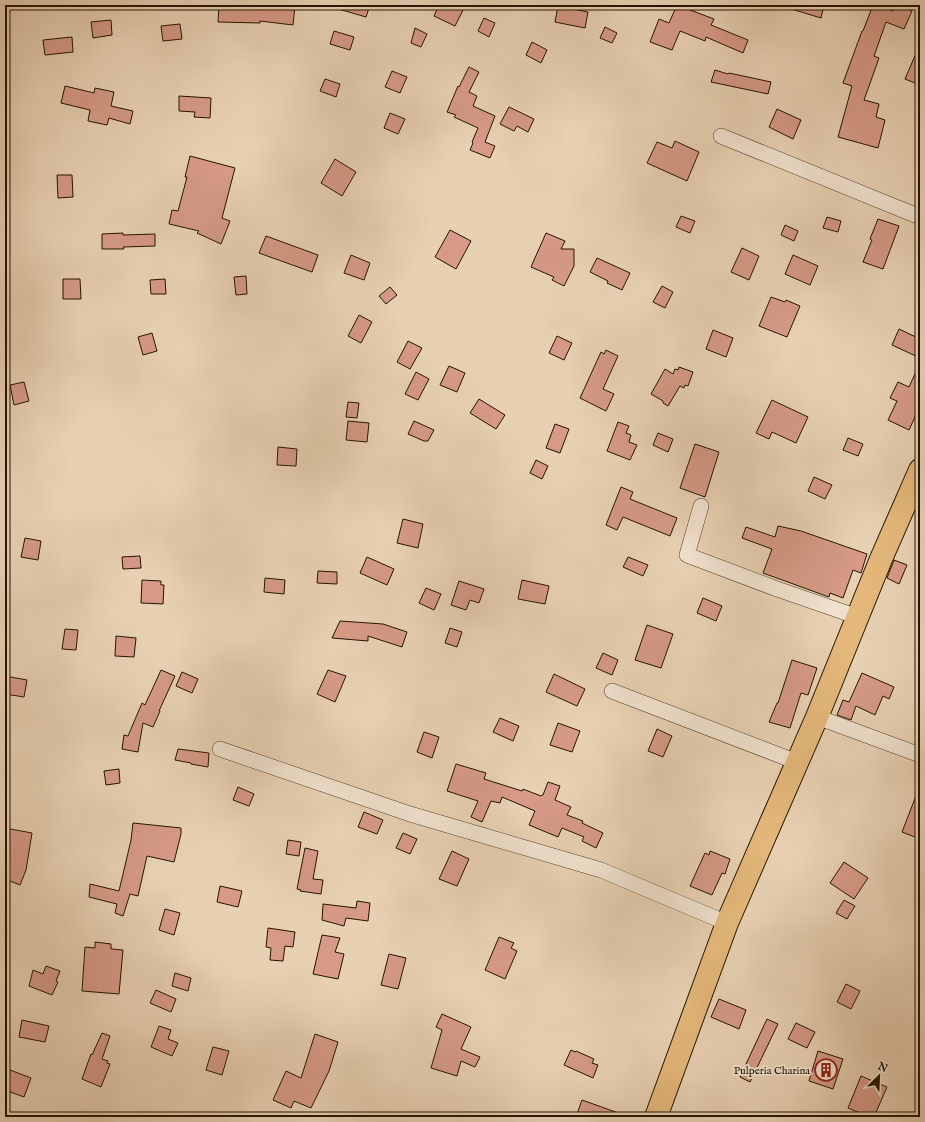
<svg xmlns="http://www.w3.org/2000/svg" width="925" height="1122" viewBox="0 0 925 1122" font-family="'IM FELL English',serif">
	<rect width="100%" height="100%" fill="#e8d1b3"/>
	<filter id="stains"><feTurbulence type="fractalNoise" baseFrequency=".005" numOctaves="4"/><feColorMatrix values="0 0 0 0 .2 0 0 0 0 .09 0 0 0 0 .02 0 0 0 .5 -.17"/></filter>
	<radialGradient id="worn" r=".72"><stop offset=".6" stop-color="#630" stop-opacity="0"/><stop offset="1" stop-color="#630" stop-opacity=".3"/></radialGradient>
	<g fill="#d69a86" stroke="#241400">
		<path d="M219,5H295L293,25L260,21V23L218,22Z"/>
		<path d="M335,5H370L366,17L335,8Z"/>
		<path d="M439,5H452L463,10L455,26L434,16Z"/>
		<path d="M677,5L714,19L711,25L748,40L743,53L706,37L705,41L680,31L672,50L650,42L659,19L669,23Z"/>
		<path d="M789,5H824L821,18L788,8Z"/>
		<path d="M873,5H878L893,11L895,5H897L912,11L904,29L886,22L874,56L879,58L864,100L879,104L876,117L885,120L878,148L838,137L852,86L843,83L862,31H863Z"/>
		<path d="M558,6L588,12L585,28L555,22Z"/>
		<path d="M484,18L495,23L489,37L478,31Z"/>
		<path d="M111,20L112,35L93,38L91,22Z"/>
		<path d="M180,24L182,39L163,41L161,26Z"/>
		<path d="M605,27L617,33L612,43L600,38Z"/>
		<path d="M415,28L427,34L421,47L411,43Z"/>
		<path d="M334,31L354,37L350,50L330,44Z"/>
		<path d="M72,37L73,52L45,55L43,40Z"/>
		<path d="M532,42L547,50L541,63L526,55Z"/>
		<path d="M920,44V85L905,79Z"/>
		<path d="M469,67L479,72L469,92L477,96L473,106L495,116L485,142L495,146L490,158L470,150L473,143L472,142L478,128L454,117L456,115L447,112L458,86L459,87Z"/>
		<path d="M715,70L728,74L729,73L771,82L768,94L711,82Z"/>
		<path d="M392,71L407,77L400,93L385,87Z"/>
		<path d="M325,79L340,84L336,97L320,91Z"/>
		<path d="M65,86L94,93L95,88L114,92L111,106L133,111L130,124L109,118L107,125L88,121L90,110L61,103Z"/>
		<path d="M179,96L211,98L210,118L194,117L195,112L179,111Z"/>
		<path d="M509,107L534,119L528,132L517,126L514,131L500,124Z"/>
		<path d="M777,109L801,120L793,139L769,127Z"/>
		<path d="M390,113L405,119L398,134L384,128Z"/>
		<path d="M675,141L699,152L687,181L647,163L657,142L672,148Z"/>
		<path d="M190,156L235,168L222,218L230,221L221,244L197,233L199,231L169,224L172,210L178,211L187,177H185Z"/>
		<path d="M335,159L356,172L342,196L321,183Z"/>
		<path d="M57,175H72L73,197L58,198Z"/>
		<path d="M681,216L695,221L690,233L676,227Z"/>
		<path d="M827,217L841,221L838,232L823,228Z"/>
		<path d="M878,219L899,226L883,269L863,262L872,240L870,239Z"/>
		<path d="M785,225L798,231L794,241L781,235Z"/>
		<path d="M450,230L471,241L456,269L435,257Z"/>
		<path d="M123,233V235L155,234V246L123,247L124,249H102V234Z"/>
		<path d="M546,233L565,241L561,249H574V266L564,286L552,280L554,277L531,267Z"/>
		<path d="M266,236L318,255L312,272L259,253Z"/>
		<path d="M742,248L759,256L749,280L731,272Z"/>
		<path d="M351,255L370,263L364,280L344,273Z"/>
		<path d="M793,255L818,266L810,285L785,274Z"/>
		<path d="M597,258L630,273L622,290L607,283L608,281L590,272Z"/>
		<path d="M246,276L247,294L236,295L234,277Z"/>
		<path d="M63,279H80L81,299H63Z"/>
		<path d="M165,279L166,294H151L150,280Z"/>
		<path d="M662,286L673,292L665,308L653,302Z"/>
		<path d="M390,287L397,295L386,304L379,296Z"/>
		<path d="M771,297L785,302L786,300L800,306L787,337L759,326Z"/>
		<path d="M359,315L372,322L361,343L348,336Z"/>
		<path d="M899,329L920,339V358L892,345Z"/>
		<path d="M713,330L733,338L726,357L706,349Z"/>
		<path d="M152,333L157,351L143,355L138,337Z"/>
		<path d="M557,336L572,343L564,360L549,353Z"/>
		<path d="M408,341L422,348L410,369L397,362Z"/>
		<path d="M606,350L618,356L603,389L614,394L606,411L580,398L601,352L604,354Z"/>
		<path d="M920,363V406L909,430L888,420L897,401L890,398L898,382L909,387Z"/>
		<path d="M449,366L465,373L457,392L440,385Z"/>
		<path d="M679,367L693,372L688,386L685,385L684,388L680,386L668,406L663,403V401L651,394L665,369L673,374L675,369L678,370Z"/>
		<path d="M416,372L429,379L418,400L405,394Z"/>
		<path d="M24,382L29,401L14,405L10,385Z"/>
		<path d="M479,399L505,415L496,429L470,413Z"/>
		<path d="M772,400L808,417L796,443L772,432L769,439L756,433Z"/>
		<path d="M348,402L359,403L357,418L346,417Z"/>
		<path d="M348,421L369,423L367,442L346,440Z"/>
		<path d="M414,421L434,430L428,441H424L408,434Z"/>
		<path d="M618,422L629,426L626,433L631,435L629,442L637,445L630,460L607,451Z"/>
		<path d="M555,424L569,429L560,453L546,448Z"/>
		<path d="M658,433L673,439L668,452L653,445Z"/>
		<path d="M848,438L863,444L858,456L843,450Z"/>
		<path d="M695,444L719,452L705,497L680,488Z"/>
		<path d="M278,447L297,449L296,466L277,465Z"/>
		<path d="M536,460L548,466L542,479L530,473Z"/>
		<path d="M814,477L832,485L825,499L808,491Z"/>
		<path d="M621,487L633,492L630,499L677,518L670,536L623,517L617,530L606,525Z"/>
		<path d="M403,519L423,524L418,548L397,543Z"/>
		<path d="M778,526L801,531L867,554L861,573L853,570L843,598L830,593L829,597L763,573L772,549L742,538L746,527L775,537Z"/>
		<path d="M25,538L41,541L38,560L21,557Z"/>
		<path d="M140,556L141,568L123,569L122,557Z"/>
		<path d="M367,557L394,569L387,585L360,573Z"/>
		<path d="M628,557L648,565L643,576L623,567Z"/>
		<path d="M894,560L907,565L899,584L887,578Z"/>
		<path d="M318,571L337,572V584L317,583Z"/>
		<path d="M265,578L285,580L284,594L264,592Z"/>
		<path d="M142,580L161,581V585H164L163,604L141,603Z"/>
		<path d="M522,580L549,586L545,604L518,599Z"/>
		<path d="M459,581L484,589L479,603L470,600L466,610L451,605Z"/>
		<path d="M426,588L441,594L434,610L419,603Z"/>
		<path d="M703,598L722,606L716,621L697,613Z"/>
		<path d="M340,621L383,624L407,632L402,647L368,636V641L332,638Z"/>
		<path d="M647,625L673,634L661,668L635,660Z"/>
		<path d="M450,628L462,632L457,647L445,643Z"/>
		<path d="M65,629L78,630L76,650L62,649Z"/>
		<path d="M116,636L136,638L134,657L115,656Z"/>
		<path d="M603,653L618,660L612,675L596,668Z"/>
		<path d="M792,660L817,668L808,695L801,693L790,728L769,722L777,703H778Z"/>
		<path d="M161,670L175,676L159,711H160L153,727L143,723L138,752L122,749L124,735L128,736L142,703L145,705Z"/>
		<path d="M328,670L346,676L335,702L317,694Z"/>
		<path d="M182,672L198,679L192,693L176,686Z"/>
		<path d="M862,673L894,687L889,699L883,696L875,715L856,706L851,720L837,715L843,700L849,702Z"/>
		<path d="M554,674L585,689L577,706L546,692Z"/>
		<path d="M5,676L27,680L24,697L5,694Z"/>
		<path d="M500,718L519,726L513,741L493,732Z"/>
		<path d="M558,723L580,731L572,752L550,745Z"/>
		<path d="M657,729L672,736L663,757L648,751Z"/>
		<path d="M424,732L439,737L432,758L417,752Z"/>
		<path d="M178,749L209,753L208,767L191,764V763L175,760Z"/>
		<path d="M456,764L486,773L484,779L522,791L523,789L541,796L542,795H543L548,782L560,786L555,800L571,807L567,815L583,821L582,823L603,833L596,848L582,841L584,837L562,828L558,837L529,825L535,811L502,797L500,803L491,801L482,822L471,817L478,801L447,791Z"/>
		<path d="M119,769L120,783L106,785L104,771Z"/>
		<path d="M238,787L254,794L249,806L233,800Z"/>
		<path d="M919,788L920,789V839L902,832Z"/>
		<path d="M364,812L383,820L377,834L358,827Z"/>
		<path d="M133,823L181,828V834L174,862L147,856L138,896L130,894L123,916L115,913L117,904L89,897L90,884L119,891L131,840Z"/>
		<path d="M5,828L32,833L26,870L20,885L5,879Z"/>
		<path d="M403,833L417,839L410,854L396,848Z"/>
		<path d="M288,840L301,842L299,856L286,854Z"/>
		<path d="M305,848L318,851L313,879L323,880L321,894L300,891L301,890L297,889Z"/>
		<path d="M452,851L469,859L457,886L439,879Z"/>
		<path d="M710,851L730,859L725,874L722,873L712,895L690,886L705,853L709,855Z"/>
		<path d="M844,862L868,878L854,899L830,883Z"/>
		<path d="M220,886L242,891L238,907L217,902Z"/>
		<path d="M844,900L855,906L847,919L836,913Z"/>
		<path d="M357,901L370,903L368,921L346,918L344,926L322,920L323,904L356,908Z"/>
		<path d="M165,909L180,913L174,935L159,930Z"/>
		<path d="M268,928L295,932L293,947L285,946L283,961L270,960L271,948L266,947Z"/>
		<path d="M322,935L340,938L335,952L344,954L338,979L313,974Z"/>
		<path d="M499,937L514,943L511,948L517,951L505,979L485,970Z"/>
		<path d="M95,942L111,944V949L123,950L119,994L82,991L85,947L95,948Z"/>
		<path d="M389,954L406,958L398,989L381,985Z"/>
		<path d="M46,966L60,971L56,981L58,982L52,995L29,986L33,970L43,974Z"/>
		<path d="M175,973L191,978L188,991L172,986Z"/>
		<path d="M846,984L860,991L851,1009L837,1002Z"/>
		<path d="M156,990L176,999L171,1012L150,1003Z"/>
		<path d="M719,999L746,1010L739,1029L711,1017Z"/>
		<path d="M442,1014L471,1027L461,1049L480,1057L475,1067L461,1061L457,1076L431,1068L442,1030L436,1027Z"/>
		<path d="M767,1019L778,1024L750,1082L740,1077Z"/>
		<path d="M22,1020L49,1026L45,1042L19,1037Z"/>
		<path d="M796,1023L815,1032L807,1048L788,1039Z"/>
		<path d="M159,1026L171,1030L168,1039L178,1043L172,1056L151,1047Z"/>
		<path d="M102,1033L110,1036L102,1059L108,1061L107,1063L110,1064L101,1087L82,1079L91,1054L92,1055Z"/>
		<path d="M315,1034L338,1042L329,1071L311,1108L294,1101L291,1108L273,1100L286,1071L301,1078Z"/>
		<path d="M213,1047L229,1051L222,1075L206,1070Z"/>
		<path d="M571,1050L575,1052L576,1051L594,1059L592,1063L598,1065L593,1078L564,1065Z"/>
		<path d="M818,1051L843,1059L833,1089L809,1081Z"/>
		<path d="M5,1068L31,1078L24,1097L5,1090Z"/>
		<path d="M861,1076L887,1087L874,1117H869L848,1108Z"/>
		<path d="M582,1100L624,1115V1117H576Z"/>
	</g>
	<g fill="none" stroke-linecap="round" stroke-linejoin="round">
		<g stroke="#55432d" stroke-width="16">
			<g id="minor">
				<path d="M721,136L920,217"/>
				<path d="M701,506L687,555L777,589L858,617"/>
				<path d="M612,691L797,762"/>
				<path d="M817,717L920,755"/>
				<path d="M220,749L410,814L601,870L727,923"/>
			</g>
		</g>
		<g stroke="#241400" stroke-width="24">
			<path id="trunk" d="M656,1117L727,923L817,717L881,559L920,470"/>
		</g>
		<use href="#minor" stroke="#f0e1ce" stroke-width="15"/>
		<use href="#trunk" stroke="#e4b87a" stroke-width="22"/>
	</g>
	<defs>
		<g id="building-ring" transform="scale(1.15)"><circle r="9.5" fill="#f0e1ce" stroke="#8f2418" stroke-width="1.5"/><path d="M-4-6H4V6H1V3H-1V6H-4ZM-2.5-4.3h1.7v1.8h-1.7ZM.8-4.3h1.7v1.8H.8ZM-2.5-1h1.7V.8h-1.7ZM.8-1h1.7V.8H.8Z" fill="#8f2418"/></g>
	</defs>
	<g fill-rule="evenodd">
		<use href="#building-ring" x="826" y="1070"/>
	</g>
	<g text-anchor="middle" stroke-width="4" stroke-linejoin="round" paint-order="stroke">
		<g font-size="11" fill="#241400" stroke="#f0e1ce" text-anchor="end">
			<text x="810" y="1074">Pulperia Charina</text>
		</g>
	</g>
	<rect width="925" height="1122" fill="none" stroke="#e8d1b3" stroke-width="20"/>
	<rect x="6" y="6" width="913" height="1110" fill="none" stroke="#241400" stroke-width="2"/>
	<rect x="10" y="10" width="905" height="1102" fill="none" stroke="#241400"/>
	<g transform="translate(879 1076) rotate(24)" stroke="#f0e1ce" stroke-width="3" paint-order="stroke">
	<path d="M0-3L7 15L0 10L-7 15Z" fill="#241400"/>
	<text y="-6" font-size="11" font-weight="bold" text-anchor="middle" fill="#241400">N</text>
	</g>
	<rect width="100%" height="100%" filter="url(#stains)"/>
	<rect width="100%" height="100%" fill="url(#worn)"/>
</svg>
